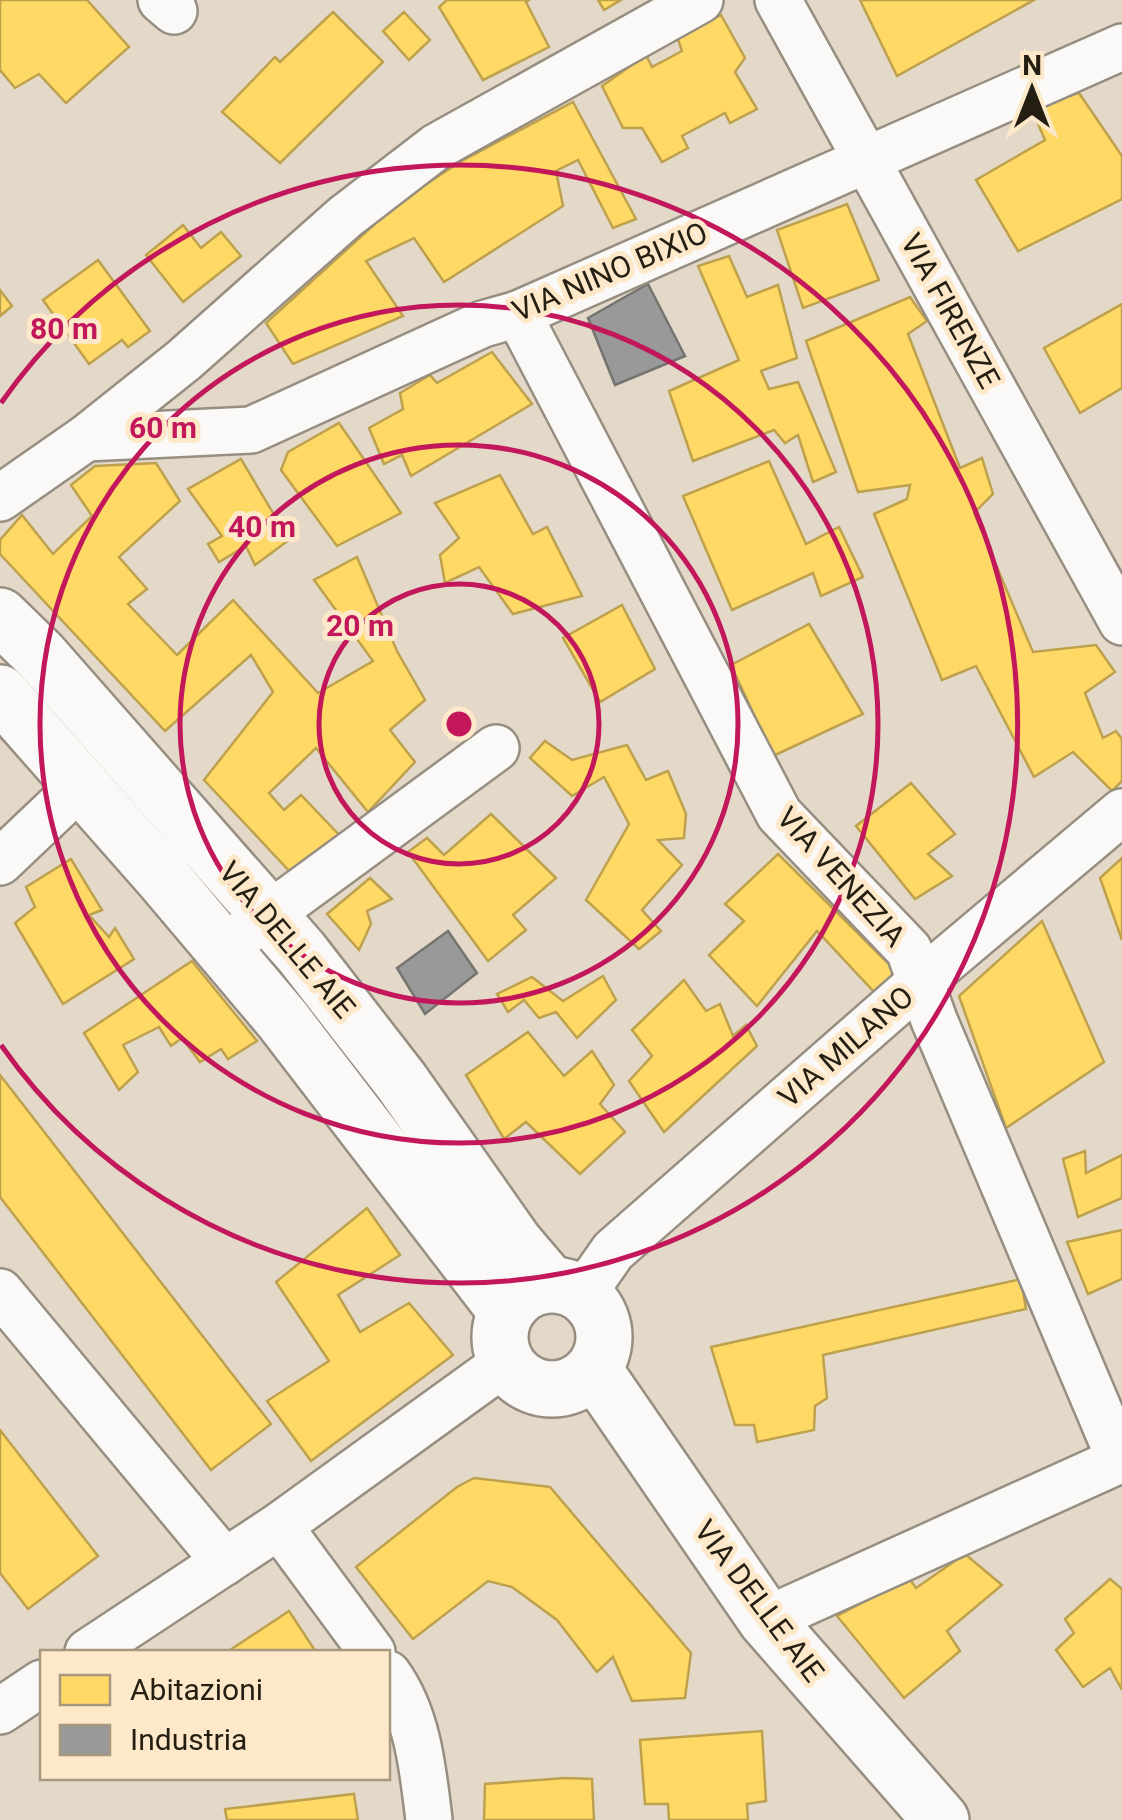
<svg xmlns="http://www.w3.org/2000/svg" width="1122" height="1820" viewBox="0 0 1122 1820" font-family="Roboto,sans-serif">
	<rect width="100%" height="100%" fill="#e4d9c8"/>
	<g fill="#ffd966" stroke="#bea14d" stroke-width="2.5">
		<path d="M0,0H87L129,47L66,103L39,74L15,88L0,70Z"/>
		<path d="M447,0H529L526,2L549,47L483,80L439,7Z"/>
		<path d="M598,0H621L604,10Z"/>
		<path d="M860,0H1034L897,76Z"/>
		<path d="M333,12L383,62L280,163L222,112L275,57L280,62Z"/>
		<path d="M404,12L430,40L409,60L383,31Z"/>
		<path d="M721,15L745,58L735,72L757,109L730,123L725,113L682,136L688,148L662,162L642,128H623L602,86L646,55L652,67L682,51L676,34Z"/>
		<path d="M1079,93L1122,156V199L1018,251L976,180L1045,140L1031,108Z"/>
		<path d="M573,102L636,219L613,228L578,160L556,171L563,206L444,282L414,238L366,261L403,316L293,364L266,323L399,202L460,162Z"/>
		<path d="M847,204L879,280L803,308L777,230Z"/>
		<path d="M183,225L201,248L221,232L241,256L183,302L146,255Z"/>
		<path d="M729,256L747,297L778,285L797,358L761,371L769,389L798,382L836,472L813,482L798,435L785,443L774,430L693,461L669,391L739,360L698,266Z"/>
		<path d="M98,260L150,331L128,347L122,340L89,364L43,300Z"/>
		<path d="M0,290L12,306L0,316Z"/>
		<path d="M910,297L927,321L908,334L960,468L982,458L993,494L974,513L1033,652L1096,645L1115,672L1085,693L1103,738L1116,731L1122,739V781L1112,791L1073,752L1034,777L976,666L942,680L874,514L907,499L910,485L858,492L806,341Z"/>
		<path d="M1122,304V388L1080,413L1044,348Z"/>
		<path d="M492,352L532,404L411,476L402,455L384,464L369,428L403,409L400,393L430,375L437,383Z"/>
		<path d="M339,423L401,513L337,546L281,470L288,452Z"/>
		<path d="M241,459L289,540L255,565L246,546L219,562L208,544L222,536L188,489Z"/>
		<path d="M769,461L806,544L839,527L863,577L821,596L813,573L732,610L683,496Z"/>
		<path d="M156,463L180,501L119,557L147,589L128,604L177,655L233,600L318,693L373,661L314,580L357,557L397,651L425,700L390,730L415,762L368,812L316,748L269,793L284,810L301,795L345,841L292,874L204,780L273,692L251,655L165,731L0,554V540L22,515L53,554L92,516L71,485L95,466Z"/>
		<path d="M500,475L533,534L547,527L582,596L513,614L479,567L445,583L440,555L459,538L435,503Z"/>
		<path d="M622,605L655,669L600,702L563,638Z"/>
		<path d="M809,624L863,714L773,756L731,665Z"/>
		<path d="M545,741L572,760L627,745L646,780L668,771L686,814L684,838L658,840L682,865L642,910L661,931L639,949L586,900L629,824L604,777L572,796L530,758Z"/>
		<path d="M911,783L955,834L928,854L952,876L915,899L856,826Z"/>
		<path d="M491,814L556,878L513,915L526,930L488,961L408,852L427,838L444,855Z"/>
		<path d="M778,854L898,973L876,994L817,931L757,1006L709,955L744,921L725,904Z"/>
		<path d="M1122,858V940L1100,878Z"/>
		<path d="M71,859L102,910L89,915L109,937L115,928L134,959L63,1004L15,923L35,907L26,887Z"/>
		<path d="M370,878L392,899L367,911L371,924L359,950L327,914Z"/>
		<path d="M1042,921L1104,1062L1006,1128L959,996Z"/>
		<path d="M192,961L257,1041L228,1059L221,1049L200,1062L182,1038L171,1046L159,1027L123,1045L138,1072L119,1090L84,1033Z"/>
		<path d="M603,976L616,1000L577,1038L556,1012L539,1018L524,1000L508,1012L497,994L532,977L563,1001Z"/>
		<path d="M684,980L706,1011L720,1004L733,1036L746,1025L757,1046L664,1132L629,1081L652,1056L632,1030Z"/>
		<path d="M528,1032L564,1076L592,1051L614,1085L600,1104L625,1132L580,1174L526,1122L504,1139L466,1075Z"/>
		<path d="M0,1075L271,1424L211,1470L0,1197Z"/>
		<path d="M1085,1151L1086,1173L1122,1155V1198L1078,1217L1063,1159Z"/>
		<path d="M367,1208L400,1255L338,1295L360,1332L409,1303L453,1355L311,1461L267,1401L329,1361L276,1282Z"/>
		<path d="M1122,1230V1279L1088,1294L1067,1242Z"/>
		<path d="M1021,1279L1026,1309L823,1355L827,1398L815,1406L814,1430L757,1442L754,1425H735L711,1347Z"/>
		<path d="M0,1430L98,1556L28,1609L0,1573Z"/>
		<path d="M474,1478L550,1487L691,1653L685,1698L632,1701L613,1657L597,1672L557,1620L512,1587L488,1581L413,1639L356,1567L457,1487Z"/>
		<path d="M965,1554L1002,1585L947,1631L960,1651L904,1698L837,1616L909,1578L916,1588Z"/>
		<path d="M1110,1579L1122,1589V1690L1110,1668L1083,1687L1056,1650L1074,1633L1065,1619Z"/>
		<path d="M289,1611L316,1652H227Z"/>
		<path d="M762,1731L766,1801L747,1804L748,1820H669L668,1804H645L640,1740Z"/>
		<path d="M565,1778L592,1779L594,1820H484L485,1784Z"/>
		<path d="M354,1794L358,1820H227L225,1809Z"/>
	</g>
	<g fill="#999" stroke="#767470" stroke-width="2.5">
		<path d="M648,284L685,356L615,385L588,318Z"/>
		<path d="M448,931L477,973L425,1014L397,968Z"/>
	</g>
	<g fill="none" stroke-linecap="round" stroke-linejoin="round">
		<g stroke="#968e80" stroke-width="50">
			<g id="street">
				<path d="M161,0L174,11"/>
				<path d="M778,0L1122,622"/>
				<path d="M518,314L779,814L909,950L934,1020L1120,1460"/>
				<path d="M86,438L251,430L483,324L518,314L1122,47"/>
				<path d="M0,498L86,438L184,360L345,217L436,147L700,0"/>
				<path d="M0,862L81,785"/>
				<path d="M240,936L496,748"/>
				<path d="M0,1292L225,1562"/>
				<path d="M583,1294L613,1251L919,983L1122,812"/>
				<path d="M279,1526L372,1652"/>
				<path d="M766,1620L1122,1459"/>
				<path d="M88,1652L279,1526L506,1362"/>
				<path d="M388,1674C418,1715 423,1770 429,1820"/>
				<path d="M0,1711L42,1683"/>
			</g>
		</g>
		<g stroke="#968e80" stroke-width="60">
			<g id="secondary">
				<path d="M0,616L40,655L301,952L401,1081L515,1243L550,1284"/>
				<path d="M0,693L163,878L282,1019L506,1311"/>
				<circle cx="552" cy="1337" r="52"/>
				<path d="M594,1370L766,1620L941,1820"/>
			</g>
		</g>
		<use href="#street" stroke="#fbf9f7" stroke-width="45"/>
		<use href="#secondary" stroke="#fbf9f7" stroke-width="55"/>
	</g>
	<g fill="none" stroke="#c2185b" stroke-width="5">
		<circle cx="459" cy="724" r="140"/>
		<circle cx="459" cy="724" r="279"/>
		<circle cx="459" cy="724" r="419"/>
		<path d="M1 403A559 559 0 1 1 1 1045"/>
	</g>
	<g text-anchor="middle" stroke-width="10" stroke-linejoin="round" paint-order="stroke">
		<g font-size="30" fill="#251e12" stroke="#fde9c9">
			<text transform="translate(610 272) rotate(-23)" y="10">VIA NINO BIXIO</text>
			<text transform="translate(950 311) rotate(61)" y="10">VIA FIRENZE</text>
			<text transform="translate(841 877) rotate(48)" y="10">VIA VENEZIA</text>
			<text transform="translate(287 940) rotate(50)" y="10">VIA DELLE AIE</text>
			<text transform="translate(846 1047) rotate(-41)" y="10">VIA MILANO</text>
			<text transform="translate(759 1601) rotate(53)" y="10">VIA DELLE AIE</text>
		</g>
	</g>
	<circle cx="459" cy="724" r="15" fill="#c2185b" stroke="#fde9c9" stroke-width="5"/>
	<g font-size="30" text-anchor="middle" font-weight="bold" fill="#c2185b" stroke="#fde9c9" stroke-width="10" stroke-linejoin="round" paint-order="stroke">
		<text x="64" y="339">80 m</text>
		<text x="163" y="438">60 m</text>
		<text x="262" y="537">40 m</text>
		<text x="360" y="636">20 m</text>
	</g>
	<rect x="40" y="1650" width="350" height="130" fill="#fde9c9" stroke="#a79880" stroke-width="2.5"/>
	<rect x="60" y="1675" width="50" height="30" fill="#ffd966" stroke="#a79880" stroke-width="2.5"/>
	<text x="130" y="1700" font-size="30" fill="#251e12">Abitazioni</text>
	<rect x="60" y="1725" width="50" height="30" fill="#999999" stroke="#a79880" stroke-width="2.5"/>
	<text x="130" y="1750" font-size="30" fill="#251e12">Industria</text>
	<g transform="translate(1032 90)" stroke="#fde9c9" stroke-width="8" paint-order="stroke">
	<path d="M0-8L18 38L0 25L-18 38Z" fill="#251e12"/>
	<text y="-15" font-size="28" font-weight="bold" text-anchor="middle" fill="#251e12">N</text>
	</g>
</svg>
